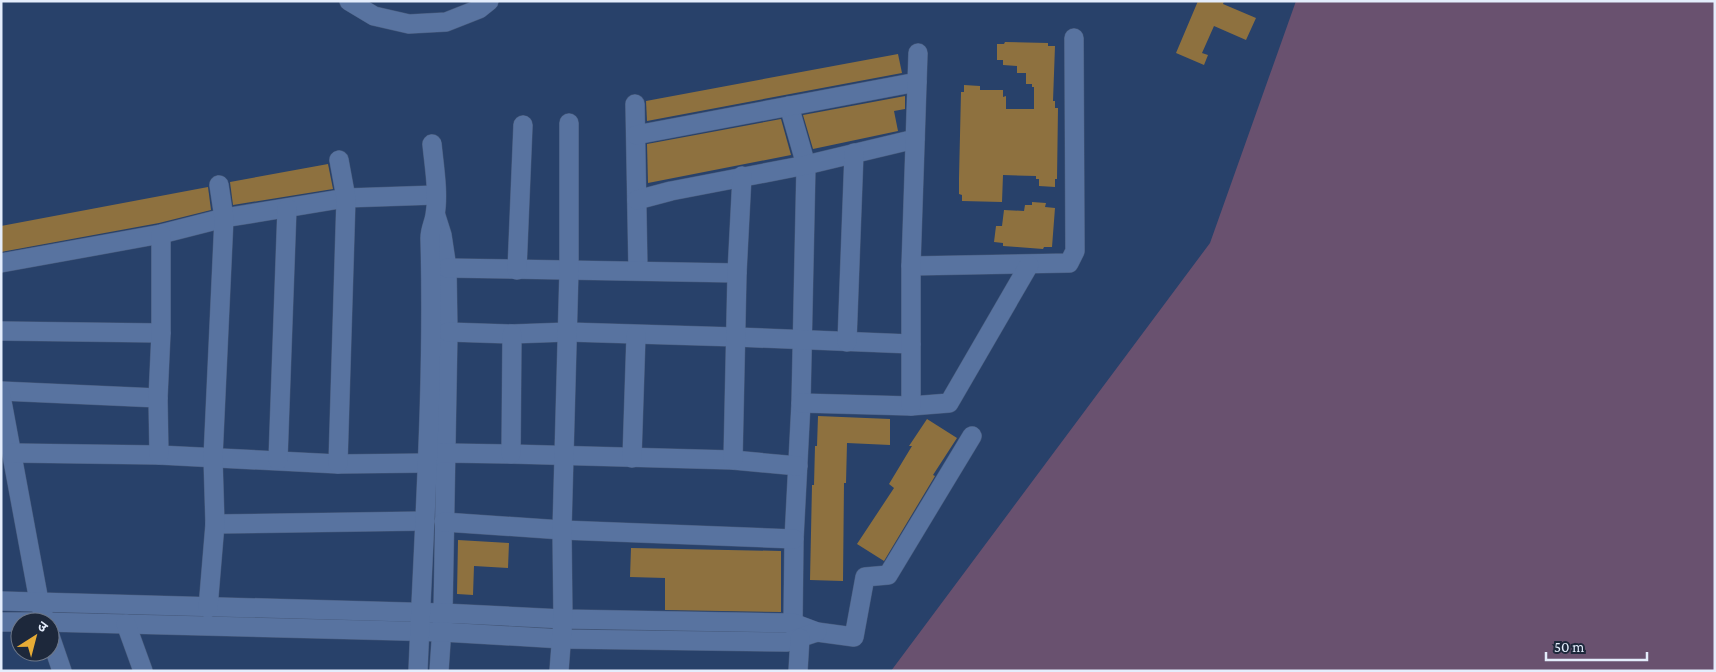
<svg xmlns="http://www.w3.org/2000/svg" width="1716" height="672" viewBox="0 0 1716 672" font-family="'Crimson Pro','Noto Sans Devanagari',serif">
	<rect width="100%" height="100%" fill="#28416a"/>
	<path fill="#69516f" d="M1296,1H1715V671H891L1210,243Z"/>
	<g fill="#8e713f">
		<path d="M1198,1H1224L1223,4L1256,18L1246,40L1214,26L1202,53L1208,55L1204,65L1176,53Z"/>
		<path d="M1005,42L1048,43V46H1055L1053,101H1055V108H1058L1057,179H1055V187L1039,186V179H1036V176L1003,175L1002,202L962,201V195L959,194V178L961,92H964V85L980,86V90H1003V97L1006,96V109H1034V87H1032V84H1026V73H1017V66L1003,65V60H997V44H1004Z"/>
		<path d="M898,54L902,73L647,121L646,101Z"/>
		<path d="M905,96V109L894,111L898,131L813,149L803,115Z"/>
		<path d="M781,119L791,155L648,183L647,144Z"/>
		<path d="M328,164L333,189L233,205L230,182Z"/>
		<path d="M208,187L211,210L159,223L1,252V226Z"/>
		<path d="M1032,202L1046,203L1045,207L1055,208L1052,247H1044L1043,249L1017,247L1003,246V243L994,242L996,226H1002L1004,210L1024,211L1025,205H1032Z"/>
		<path d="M818,416L890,419V445L847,443L846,483H844L843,581L810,580L812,485H814L815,446H817Z"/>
		<path d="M927,419L957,438L933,475L935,476L884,561L857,544L894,488L889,484L912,446H909Z"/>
		<path d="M458,540L509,543L508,568L474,566L473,595L457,594Z"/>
		<path d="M631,548L781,551V612L665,610V578L630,577Z"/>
	</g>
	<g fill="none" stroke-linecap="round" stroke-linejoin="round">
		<g stroke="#475a7b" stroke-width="20">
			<g id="minor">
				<path d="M349,1L374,16L409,24L446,22L479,9L489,1"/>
				<path d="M635,104L638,270"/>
				<path d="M789,106L806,165L801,403L794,539L793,623"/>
				<path d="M636,135L917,82"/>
				<path d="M637,200L671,191L806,165L915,139"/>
				<path d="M436,216L442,235L447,268L448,332L443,613L439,671"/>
				<path d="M1,263L161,234L224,218L346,198L436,195"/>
				<path d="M911,266L1069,263L1075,251L1074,38"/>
				<path d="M447,268L737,273"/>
				<path d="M517,270L523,125"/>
				<path d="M1,331L161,333"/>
				<path d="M448,332L512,334L568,332L736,337L911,344"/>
				<path d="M847,342L854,153"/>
				<path d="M1,391L158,398"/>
				<path d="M1,396L39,601L43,613"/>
				<path d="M801,403L911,406L949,403L1029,265"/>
				<path d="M911,406V266L918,53"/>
				<path d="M13,453L159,455L338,464L428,463"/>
				<path d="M432,454L445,453L511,454L733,460L798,466"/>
				<path d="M511,454L512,334"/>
				<path d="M159,455L158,398L161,333V234"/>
				<path d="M632,458L636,335"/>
				<path d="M278,460L287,208"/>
				<path d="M733,460L737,273L742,176"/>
				<path d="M338,464L346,198L339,160"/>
				<path d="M444,522L562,530L794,539"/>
				<path d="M215,524L425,521"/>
				<path d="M1,601L443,613L563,619L793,623L817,632L854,637L865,577L888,575L972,436"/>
				<path d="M208,608L215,524L213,458L224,218L219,185"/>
				<path d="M1,622H45L442,632L562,639L787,642L817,632"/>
				<path d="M126,624L143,671"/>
				<path d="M50,636L62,671"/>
				<path d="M418,671C424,526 434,382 430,238C430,229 434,223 435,215C439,194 434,165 432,144"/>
				<path d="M559,671L563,619L562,530L569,270V123"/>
				<path d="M798,671L800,638"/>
			</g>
		</g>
		<use href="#minor" stroke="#5873a0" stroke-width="19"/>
	</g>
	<rect width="1716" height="672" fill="none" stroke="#e4edfc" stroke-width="5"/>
	<g transform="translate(35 637) rotate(36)"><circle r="24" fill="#1d283b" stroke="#6d7788"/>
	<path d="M0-4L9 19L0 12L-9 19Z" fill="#e7ac36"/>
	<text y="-8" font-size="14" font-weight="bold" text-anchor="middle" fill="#e4edfc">उ</text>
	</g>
	<path d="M1546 652v8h101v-8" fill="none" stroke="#e4edfc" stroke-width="2.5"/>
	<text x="1554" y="652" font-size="15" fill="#e4edfc" stroke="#1d283b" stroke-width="4" paint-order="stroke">50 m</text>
</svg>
